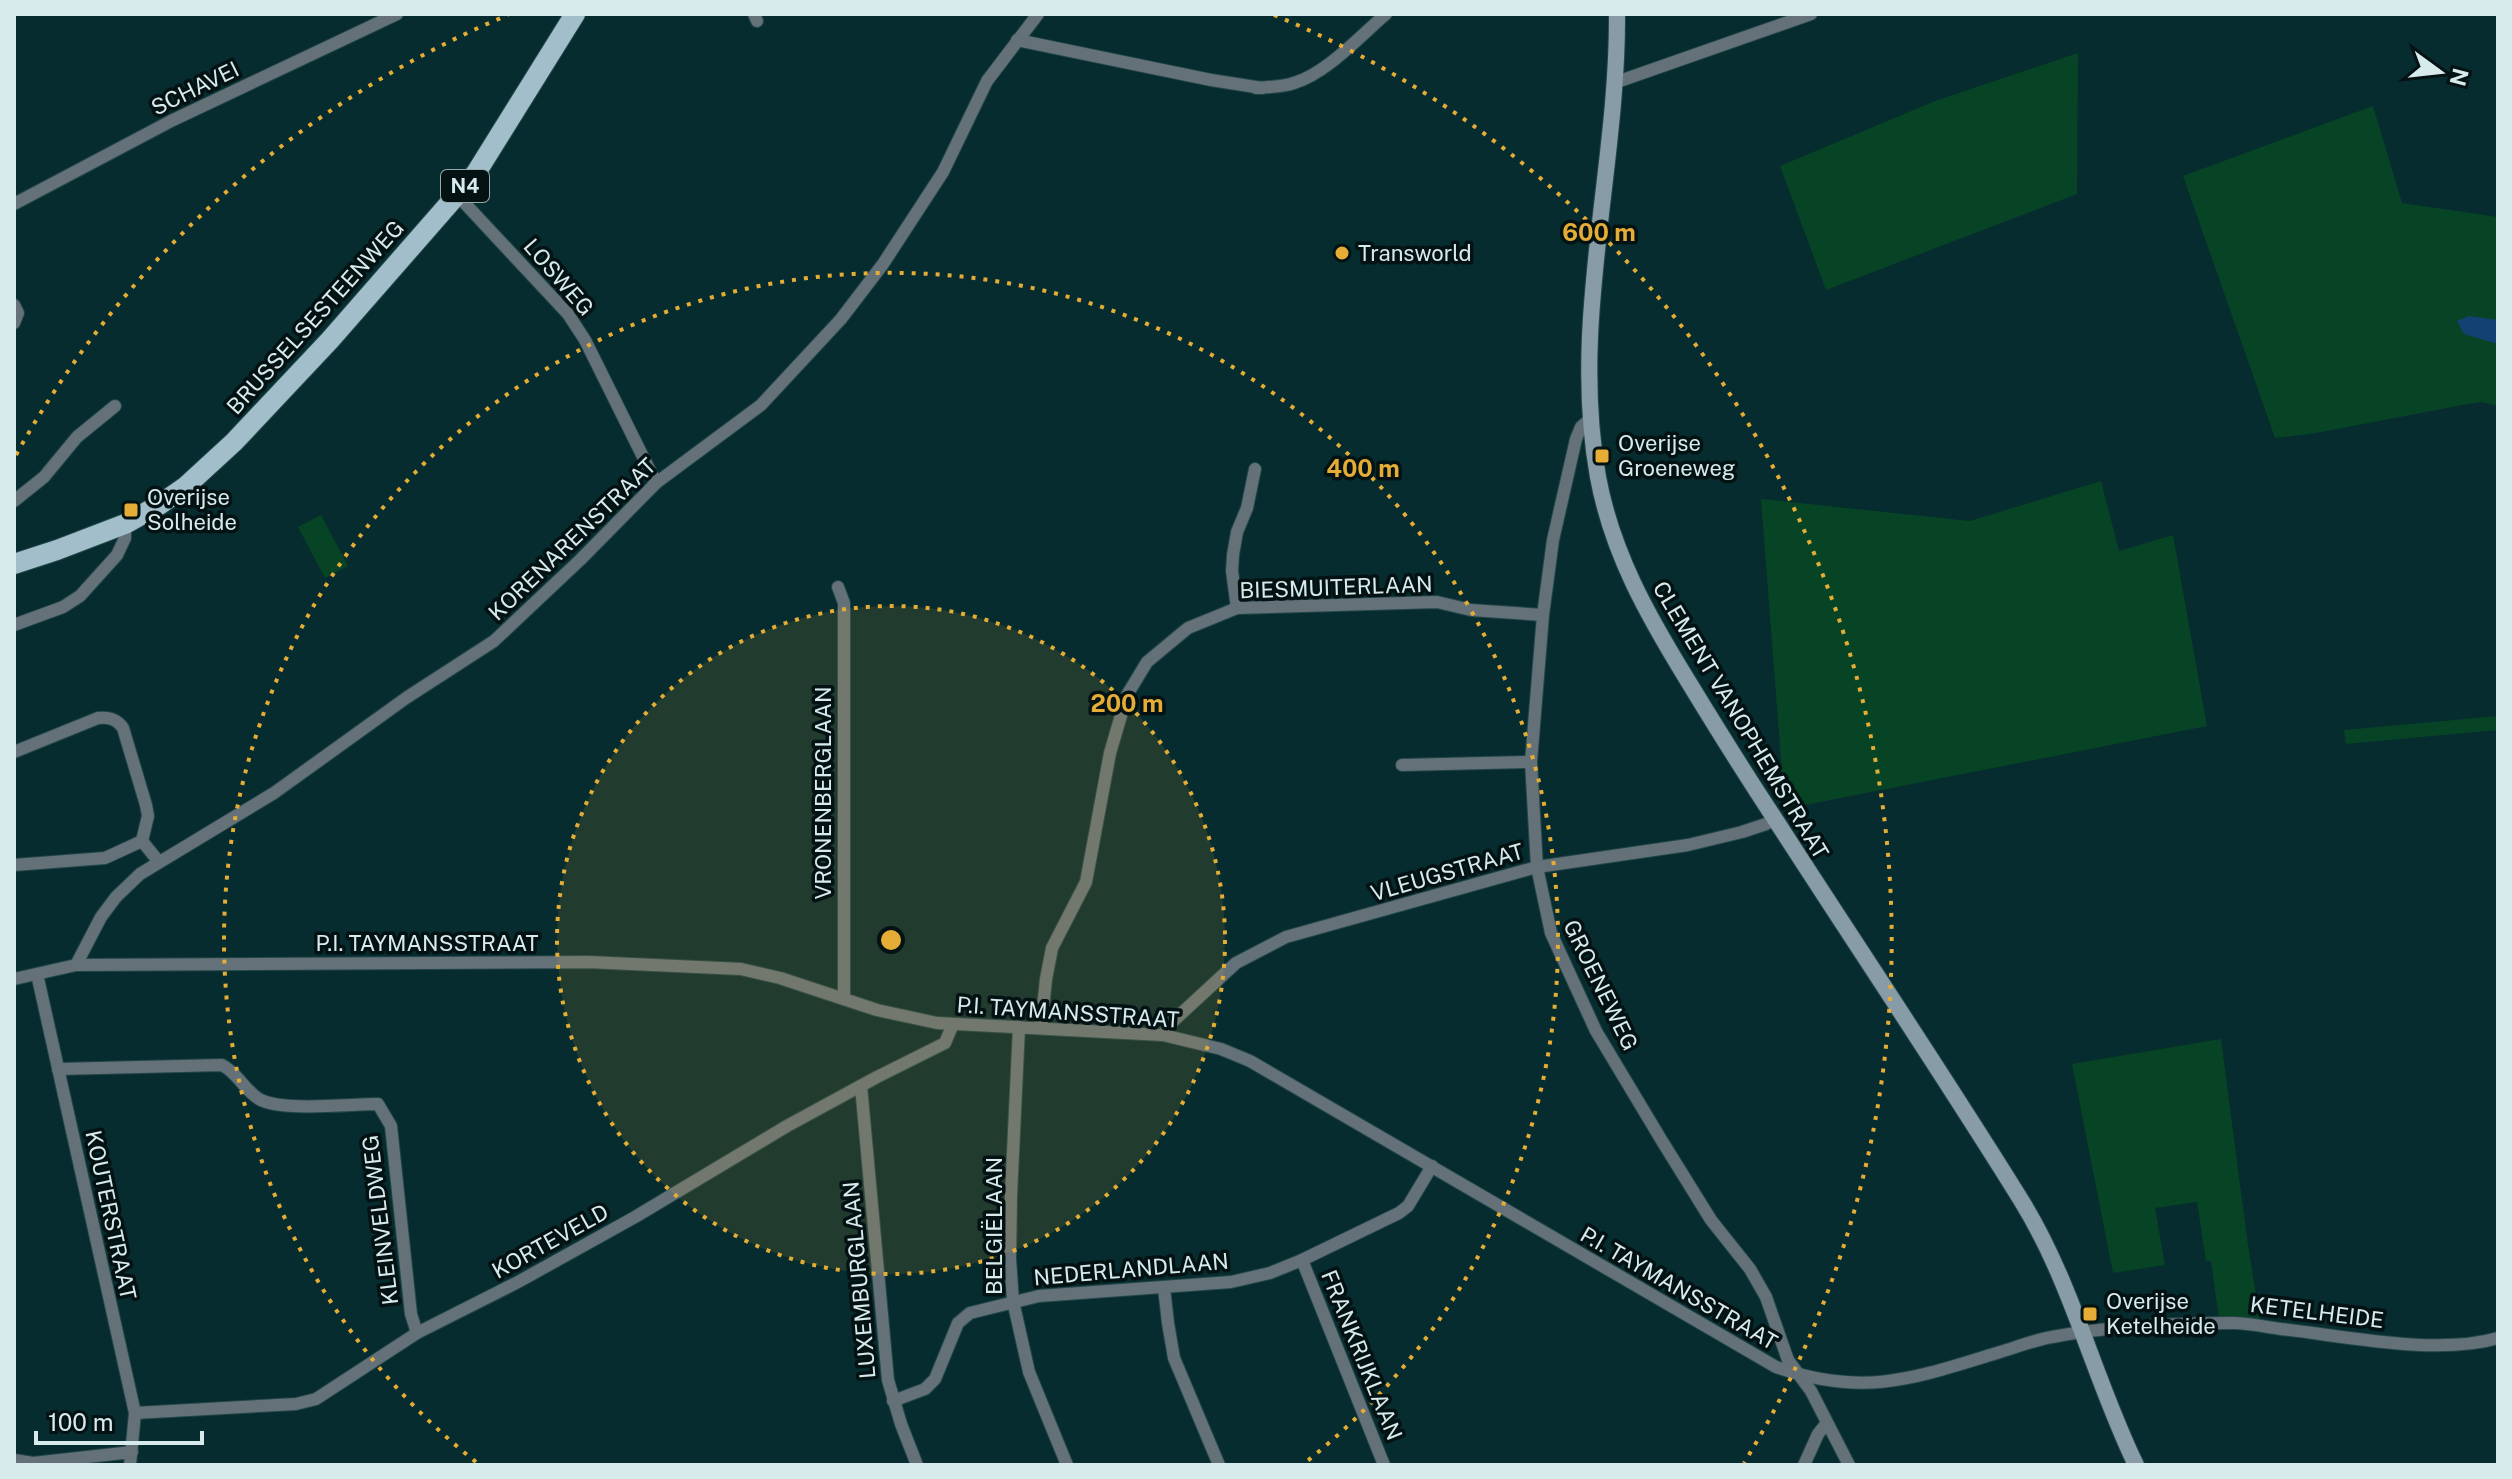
<svg xmlns="http://www.w3.org/2000/svg" width="2512" height="1479" viewBox="0 0 2512 1479" font-family="'Public Sans',sans-serif">
	<rect width="100%" height="100%" fill="#062c2f"/>
	<g fill="#064425">
		<path d="M2078,53L2077,194L1826,290L1780,166L1935,101Z"/>
		<path d="M2373,106L2402,203L2498,217V406L2482,402L2468,404L2316,433L2275,438L2183,176Z"/>
		<path d="M2101,481L2119,551L2173,535L2207,726L1805,805L1785,812L1761,499L1970,521Z"/>
		<path d="M321,515L348,566L325,578L298,527Z"/>
		<path d="M2498,716V730L2346,744L2344,730Z"/>
		<path d="M2221,1039L2247,1238L2260,1320L2219,1319L2211,1261H2206L2197,1202L2155,1208L2165,1265L2113,1273L2072,1064Z"/>
	</g>
	<path fill="#134272" d="M2469,316L2498,320V344L2464,334L2457,321Z"/>
	<g fill="none" stroke-linecap="round" stroke-linejoin="round">
		<g stroke="#234749" stroke-width="14">
			<g id="street">
				<path d="M754,14L757,21"/>
				<path d="M1017,40L1211,80L1262,88"/>
				<path d="M1614,83L1811,14"/>
				<path d="M1256,88C1270,87 1282,87 1294,83C1327,73 1360,36 1386,14"/>
				<path d="M458,196L568,314L585,340L656,483"/>
				<path d="M14,204L171,121L397,14"/>
				<path d="M14,305L18,313L14,323"/>
				<path d="M1589,420L1581,427L1576,439L1553,540L1543,615L1531,762L1537,867L1551,933L1596,1031L1662,1141L1711,1220L1750,1269L1766,1297L1788,1360L1811,1391L1849,1465"/>
				<path d="M14,501L44,477L77,437L115,406"/>
				<path d="M838,587L844,603V999"/>
				<path d="M1237,608L1232,571L1233,555L1237,532L1247,508L1255,469"/>
				<path d="M14,625L63,607L80,596L117,555L125,538V524"/>
				<path d="M14,752L98,718C109,717 117,719 123,728L146,805L148,816L142,841L159,862"/>
				<path d="M1402,765L1531,762"/>
				<path d="M14,865L105,858L142,841"/>
				<path d="M76,965L101,917L116,897L140,874L274,793L406,698L494,641L580,560L656,483L761,405L841,319L883,264L943,172L987,81L1038,14"/>
				<path d="M37,974L135,1413L130,1465"/>
				<path d="M14,979L76,965L588,962L741,969L780,978L877,1010L937,1023L1163,1035L1221,1049L1250,1061L1776,1367C1864,1398 1915,1378 2000,1352C2017,1347 2034,1340 2052,1337C2110,1326 2174,1323 2233,1323C2249,1323 2266,1327 2281,1329C2345,1336 2437,1356 2498,1338"/>
				<path d="M1019,1027L1011,1195L1010,1259L1013,1301L1029,1372L1067,1465"/>
				<path d="M1041,1028L1046,979L1052,948L1086,882L1110,753L1127,695L1147,662L1188,628L1237,608L1437,602L1471,610L1543,615"/>
				<path d="M1163,1035L1171,1023L1236,963L1286,937L1537,867L1688,845L1742,832L1766,824L1775,819"/>
				<path d="M58,1069L222,1065C239,1074 243,1089 259,1099C281,1112 350,1104 378,1104L391,1126L411,1314L417,1333"/>
				<path d="M861,1086L888,1380L901,1424L917,1465"/>
				<path d="M1302,1260L1384,1465"/>
				<path d="M1164,1288L1168,1323L1174,1358L1219,1465"/>
				<path d="M893,1401L925,1389L935,1379L958,1323L970,1313L1039,1296L1231,1282L1270,1273L1302,1260L1399,1213L1408,1206L1432,1166"/>
				<path d="M135,1413L296,1404L316,1399L417,1333L518,1282L635,1217L787,1126L877,1077L945,1043L953,1024"/>
				<path d="M14,1460L33,1463L132,1452"/>
				<path d="M1804,1465L1818,1434L1826,1424"/>
			</g>
		</g>
		<g stroke="#234749" stroke-width="18">
			<path id="secondary" d="M1617,14C1618,169 1570,322 1598,477C1612,553 1648,616 1688,681C1716,727 1744,772 1773,816C1856,945 1941,1071 2021,1200C2072,1282 2094,1379 2136,1465"/>
		</g>
		<g stroke="#234749" stroke-width="22">
			<path id="primary" d="M14,564L57,550L125,524L159,505L185,487L234,442L330,340L476,173L575,14"/>
		</g>
		<use href="#street" stroke="#647178" stroke-width="12"/>
		<use href="#secondary" stroke="#879ca6" stroke-width="16"/>
		<use href="#primary" stroke="#a2becb" stroke-width="20"/>
	</g>
	<circle cx="891" cy="940" r="334" fill="#e5ad35" fill-opacity=".12"/>
	<g fill="none" stroke="#e5ad35" stroke-width="4" stroke-dasharray="4 8">
		<circle cx="891" cy="940" r="334"/>
		<path d="M476 1462A667 667 0 1 1 1306 1462"/>
		<path d="M16 455A1001 1001 0 0 1 508 15M1274 15A1001 1001 0 0 1 1744 1463"/>
	</g>
	<g fill="#e5ad35" stroke="#041213" stroke-width="3">
		<circle cx="1342" cy="253" r="8"/>
		<rect x="1594" y="448" width="16" height="16" rx="4"/>
		<rect x="123" y="502" width="16" height="16" rx="4"/>
		<rect x="2082" y="1306" width="16" height="16" rx="4"/>
	</g>
	<g text-anchor="middle" stroke-width="7" stroke-linejoin="round" paint-order="stroke">
		<rect fill="#041213" stroke="#98a9ab" stroke-width="2" x="441" y="170" width="48" height="32" rx="6"/>
		<g font-size="20" font-weight="bold" fill="#d7eaec">
			<text x="465" y="193">N4</text>
		</g>
		<g font-size="22" fill="#d7eaec" stroke="#041213">
			<text transform="translate(195 88) rotate(-26)" y="8">SCHAVEI</text>
			<text transform="translate(559 277) rotate(49)" y="8">LOSWEG</text>
			<text transform="translate(315 317) rotate(-48)" y="8">BRUSSELSESTEENWEG</text>
			<text transform="translate(572 539) rotate(-44)" y="8">KORENARENSTRAAT</text>
			<text transform="translate(1336 587) rotate(-2)" y="8">BIESMUITERLAAN</text>
			<text transform="translate(1741 720) rotate(59)" y="8">CLEMENT VANOPHEMSTRAAT</text>
			<text transform="translate(823 793) rotate(-90)" y="8">VRONENBERGLAAN</text>
			<text transform="translate(1447 872) rotate(-16)" y="8">VLEUGSTRAAT</text>
			<text x="427" y="951">P.I. TAYMANSSTRAAT</text>
			<text transform="translate(1601 985) rotate(64)" y="8">GROENEWEG</text>
			<text transform="translate(1068 1012) rotate(4)" y="8">P.I. TAYMANSSTRAAT</text>
			<text transform="translate(111 1215) rotate(78)" y="8">KOUTERSTRAAT</text>
			<text transform="translate(380 1220) rotate(-97)" y="8">KLEINVELDWEG</text>
			<text transform="translate(994 1226) rotate(-90)" y="8">BELGIËLAAN</text>
			<text transform="translate(550 1241) rotate(-29)" y="8">KORTEVELD</text>
			<text transform="translate(1131 1269) rotate(-5)" y="8">NEDERLANDLAAN</text>
			<text transform="translate(859 1280) rotate(-95)" y="8">LUXEMBURGLAAN</text>
			<text transform="translate(1679 1288) rotate(30)" y="8">P.I. TAYMANSSTRAAT</text>
			<text transform="translate(2317 1312) rotate(7)" y="8">KETELHEIDE</text>
			<text transform="translate(1362 1355) rotate(68)" y="8">FRANKRIJKLAAN</text>
		</g>
		<g font-size="22" fill="#d7eaec" stroke="#041213" text-anchor="start">
			<text x="1358" y="261">Transworld</text>
			<text x="1618" y="451">Overijse<tspan x="1618" dy="25">Groeneweg</tspan></text>
			<text x="147" y="505">Overijse<tspan x="147" dy="25">Solheide</tspan></text>
			<text x="2106" y="1309">Overijse<tspan x="2106" dy="25">Ketelheide</tspan></text>
		</g>
	</g>
	<circle cx="891" cy="940" r="12" fill="#e5ad35" stroke="#041213" stroke-width="4"/>
	<g font-size="24" text-anchor="middle" font-weight="bold" fill="#e5ad35" stroke="#041213" stroke-width="7" stroke-linejoin="round" paint-order="stroke">
		<text x="1599" y="241">600 m</text>
		<text x="1363" y="477">400 m</text>
		<text x="1127" y="712">200 m</text>
	</g>
	<rect width="2512" height="1479" fill="none" stroke="#d7eaec" stroke-width="32"/>
	<g transform="translate(2440 72) rotate(105)" stroke="#041213" stroke-width="6" paint-order="stroke">
	<path d="M0-6L14 30L0 20L-14 30Z" fill="#d7eaec"/>
	<text y="-12" font-size="22" font-weight="bold" text-anchor="middle" fill="#d7eaec">N</text>
	</g>
	<path d="M36 1431v12h166v-12" fill="none" stroke="#d7eaec" stroke-width="4"/>
	<text x="48" y="1431" font-size="24" fill="#d7eaec" stroke="#041213" stroke-width="6" paint-order="stroke">100 m</text>
</svg>
